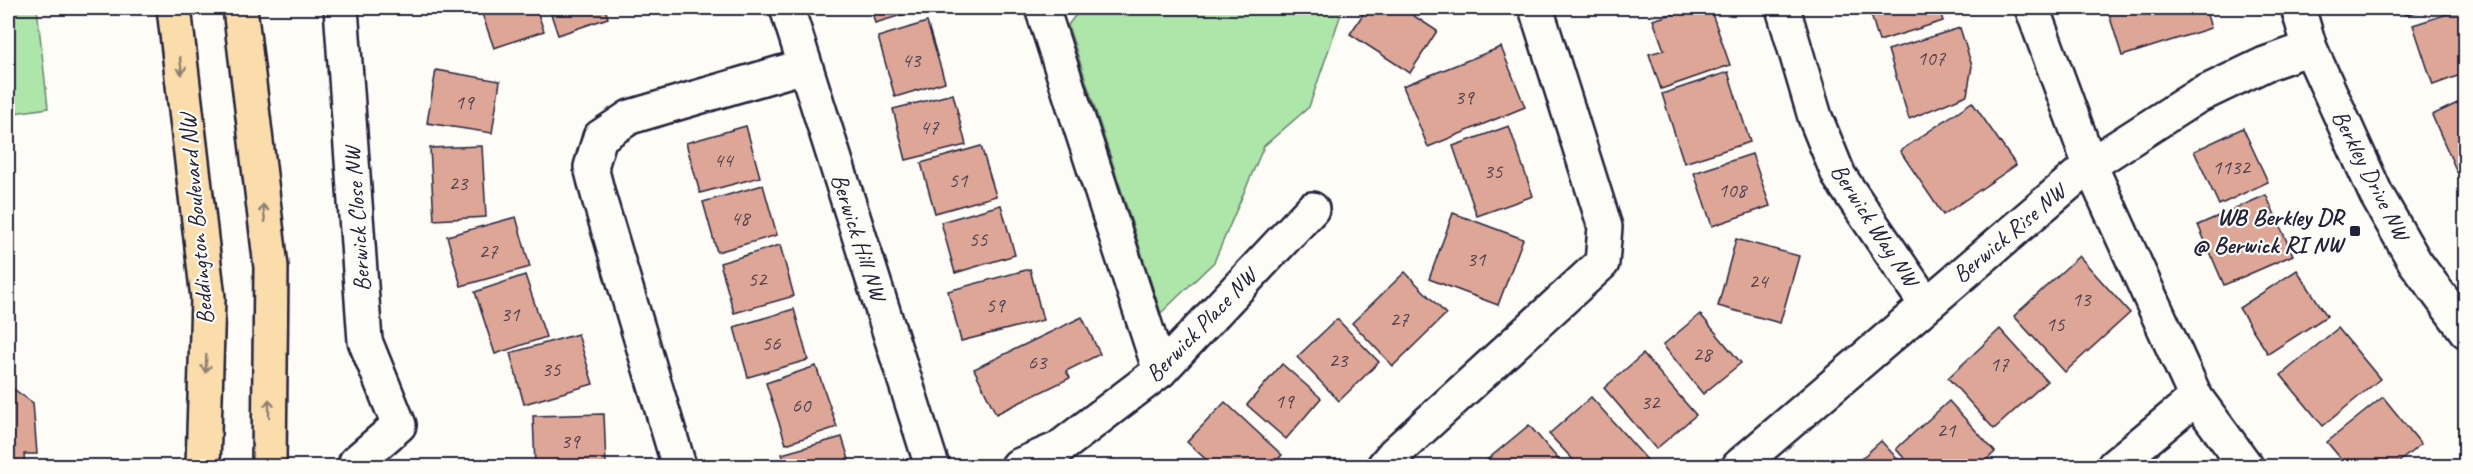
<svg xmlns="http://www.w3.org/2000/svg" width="2473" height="474" viewBox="0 0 2473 474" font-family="Caveat,sans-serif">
	<rect width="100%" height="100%" fill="#fdfcf7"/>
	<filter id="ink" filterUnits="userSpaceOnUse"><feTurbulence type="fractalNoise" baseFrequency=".0167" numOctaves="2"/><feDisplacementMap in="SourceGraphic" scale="12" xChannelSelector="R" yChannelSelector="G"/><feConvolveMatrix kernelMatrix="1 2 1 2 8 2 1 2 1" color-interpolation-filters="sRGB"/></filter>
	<g filter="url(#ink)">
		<g fill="#aee5a9" stroke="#688472" stroke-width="1.5">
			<path d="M8,8H37L48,108L8,114Z"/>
			<path d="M1081,8H1343L1309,107L1264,146L1214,262L1161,313L1068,25Z"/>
		</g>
		<g fill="#dea697" stroke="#22223b" stroke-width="1.5">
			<path d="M480,8H536L544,31L494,48Z"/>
			<path d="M549,8H605L608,18L558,35Z"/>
			<path d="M871,8H925L875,23Z"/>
			<path d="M1367,8H1402L1437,31L1410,73L1350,34Z"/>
			<path d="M1692,8H1710L1730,65L1661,89L1649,54L1664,50L1653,20Z"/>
			<path d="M1869,8H1939L1943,21L1879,41Z"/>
			<path d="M2107,8H2205L2211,28L2122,56Z"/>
			<path d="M2404,8H2431L2405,15Z"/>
			<path d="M2466,8V73L2433,85L2413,25Z"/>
			<path d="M927,22L945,82L895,97L878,37Z"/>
			<path d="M1960,28L1972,66L1967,95L1909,119L1888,50Z"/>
			<path d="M1501,47L1525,107L1428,147L1403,86Z"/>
			<path d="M436,70L500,81L492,133L427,123Z"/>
			<path d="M1728,72L1750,142L1684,163L1662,94Z"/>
			<path d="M953,94L966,145L906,160L893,109Z"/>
			<path d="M2466,99V168L2457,172L2432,115Z"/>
			<path d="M1972,102L2016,165L1943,215L1900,151Z"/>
			<path d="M746,126L760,177L700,193L686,143Z"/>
			<path d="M1509,126L1533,196L1477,216L1453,146Z"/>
			<path d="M2243,128L2268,182L2219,205L2194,151Z"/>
			<path d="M482,146L486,217L434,220L430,148Z"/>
			<path d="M981,146L996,196L935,213L921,163Z"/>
			<path d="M1752,154L1770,206L1712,226L1694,173Z"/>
			<path d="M763,185L777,235L717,252L703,202Z"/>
			<path d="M2266,195L2293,255L2224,285L2198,225Z"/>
			<path d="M1001,205L1015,255L955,273L941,222Z"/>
			<path d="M1453,213L1523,239L1498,305L1429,279Z"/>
			<path d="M516,217L530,267L461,286L447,236Z"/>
			<path d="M1736,239L1799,256L1780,323L1718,306Z"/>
			<path d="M780,245L794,296L734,313L720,263Z"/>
			<path d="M2079,256L2130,313L2065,372L2014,316Z"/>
			<path d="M1030,269L1043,320L961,341L948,291Z"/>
			<path d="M2297,270L2327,316L2268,354L2239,308Z"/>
			<path d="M1405,272L1446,314L1393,366L1352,323Z"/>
			<path d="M525,275L546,337L495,354L475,292Z"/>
			<path d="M794,309L808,360L748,377L734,327Z"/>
			<path d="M1700,314L1741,363L1703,394L1663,345Z"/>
			<path d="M1082,317L1100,354L1066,371L1070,378L996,414L974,369Z"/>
			<path d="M1337,319L1379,362L1339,401L1297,357Z"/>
			<path d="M2338,328L2380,379L2323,426L2281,375Z"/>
			<path d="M2000,329L2047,381L1994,429L1948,378Z"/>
			<path d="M578,334L593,384L524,404L510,353Z"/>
			<path d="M1643,354L1696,415L1656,449L1604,388Z"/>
			<path d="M1282,364L1321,398L1286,439L1247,405Z"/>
			<path d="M816,366L837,427L786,444L766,383Z"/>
			<path d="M8,385L33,403L37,454H24L25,466H8Z"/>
			<path d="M1591,397L1650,463L1645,466H1579L1549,434Z"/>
			<path d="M2383,397L2421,444L2394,466H2347L2327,442Z"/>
			<path d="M1949,401L1995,452L1980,466H1911L1896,449Z"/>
			<path d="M1225,402L1282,455L1271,466H1213L1187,442Z"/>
			<path d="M604,414L606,466H535L533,416Z"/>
			<path d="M1529,425L1564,466H1484L1482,464Z"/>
			<path d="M842,437L851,466H786L782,454Z"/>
			<path d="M1881,441L1904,466H1853Z"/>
		</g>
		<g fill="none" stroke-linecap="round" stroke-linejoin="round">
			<g stroke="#22223b" stroke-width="38">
				<g id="minor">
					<path d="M341,8L365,341L399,425L356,462V466"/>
					<path d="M787,8L932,466"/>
					<path d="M1042,8L1160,371"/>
					<path d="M1783,8L1815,117L1839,176L1926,304"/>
					<path d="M2032,8L2090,165L2196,398L2246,466"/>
					<path d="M2298,8L2310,48L2376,194L2415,262L2466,331"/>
					<path d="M679,466L599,198L591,167L600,137L630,117L804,66"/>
					<path d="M1018,466L1058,449L1160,371L1312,209"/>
					<path d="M1384,466L1394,454L1602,263L1605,227L1536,8"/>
					<path d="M1739,466L2090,165L2196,97L2265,64L2310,48"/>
					<path d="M2114,466L2196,398"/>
				</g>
			</g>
			<g stroke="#22223b" stroke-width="38">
				<g id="major">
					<path d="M174,8L208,298L203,466"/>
					<path d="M240,8L271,267L269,466"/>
				</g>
			</g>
			<use href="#minor" stroke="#fdfcf7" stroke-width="33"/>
			<use href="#major" stroke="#faddab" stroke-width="33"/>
		</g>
		<defs><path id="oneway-shaft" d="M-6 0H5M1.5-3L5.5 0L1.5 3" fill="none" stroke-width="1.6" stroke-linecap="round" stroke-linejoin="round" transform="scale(1.5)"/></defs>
		<g stroke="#8e8073">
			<use href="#oneway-shaft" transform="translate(181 66) rotate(83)"/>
			<use href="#oneway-shaft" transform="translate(264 213) rotate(-97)"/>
			<use href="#oneway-shaft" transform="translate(206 364) rotate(92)"/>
			<use href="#oneway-shaft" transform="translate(269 408) rotate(-90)"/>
		</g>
	</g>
	<rect fill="#22223b" stroke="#fdfcf7" stroke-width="2" x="2349" y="225" width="12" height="12" rx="3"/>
	<g text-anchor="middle" stroke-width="4.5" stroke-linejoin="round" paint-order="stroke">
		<g font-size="21" fill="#514352">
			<text x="1931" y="65">107</text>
			<text x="911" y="67">43</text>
			<text x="1464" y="104">39</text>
			<text x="464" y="109">19</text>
			<text x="929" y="134">47</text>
			<text x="723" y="167">44</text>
			<text x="2231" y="174">1132</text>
			<text x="1493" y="178">35</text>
			<text x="958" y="187">51</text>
			<text x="458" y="190">23</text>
			<text x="1732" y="197">108</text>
			<text x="740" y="225">48</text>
			<text x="978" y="246">55</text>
			<text x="488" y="258">27</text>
			<text x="1476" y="266">31</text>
			<text x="757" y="286">52</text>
			<text x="1758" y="288">24</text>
			<text x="2081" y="306">13</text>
			<text x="995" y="312">59</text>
			<text x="510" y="321">31</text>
			<text x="1399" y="326">27</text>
			<text x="2055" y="331">15</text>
			<text x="771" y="350">56</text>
			<text x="1702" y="361">28</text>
			<text x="1338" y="367">23</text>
			<text x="1037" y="369">63</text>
			<text x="1999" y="371">17</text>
			<text x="551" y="376">35</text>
			<text x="1284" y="408">19</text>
			<text x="1650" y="409">32</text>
			<text x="801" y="412">60</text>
			<text x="1946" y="437">21</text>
			<text x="570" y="448">39</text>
		</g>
		<g font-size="24" fill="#22223b" stroke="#fdfcf7">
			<text transform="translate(2371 175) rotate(63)" y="8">Berkley Drive NW</text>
			<text transform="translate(196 219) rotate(-95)" y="8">Beddington Boulevard NW</text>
			<text transform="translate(357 219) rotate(-94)" y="8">Berwick Close NW</text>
			<text transform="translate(1875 225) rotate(57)" y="8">Berwick Way NW</text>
			<text transform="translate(2009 233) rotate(-40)" y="8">Berwick Rise NW</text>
			<text transform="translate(859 237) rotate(72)" y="8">Berwick Hill NW</text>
			<text transform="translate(1201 325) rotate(-46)" y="8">Berwick Place NW</text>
		</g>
		<g font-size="24" font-weight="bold" fill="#22223b" stroke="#fdfcf7" text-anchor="end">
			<text x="2343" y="225">WB Berkley DR<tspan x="2343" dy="28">@ Berwick RI NW</tspan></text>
		</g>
	</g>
	<rect width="2473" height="474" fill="none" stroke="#fdfcf7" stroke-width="30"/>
	<rect x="15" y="15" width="2443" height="444" fill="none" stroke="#22223b" stroke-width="2" filter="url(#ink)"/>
</svg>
